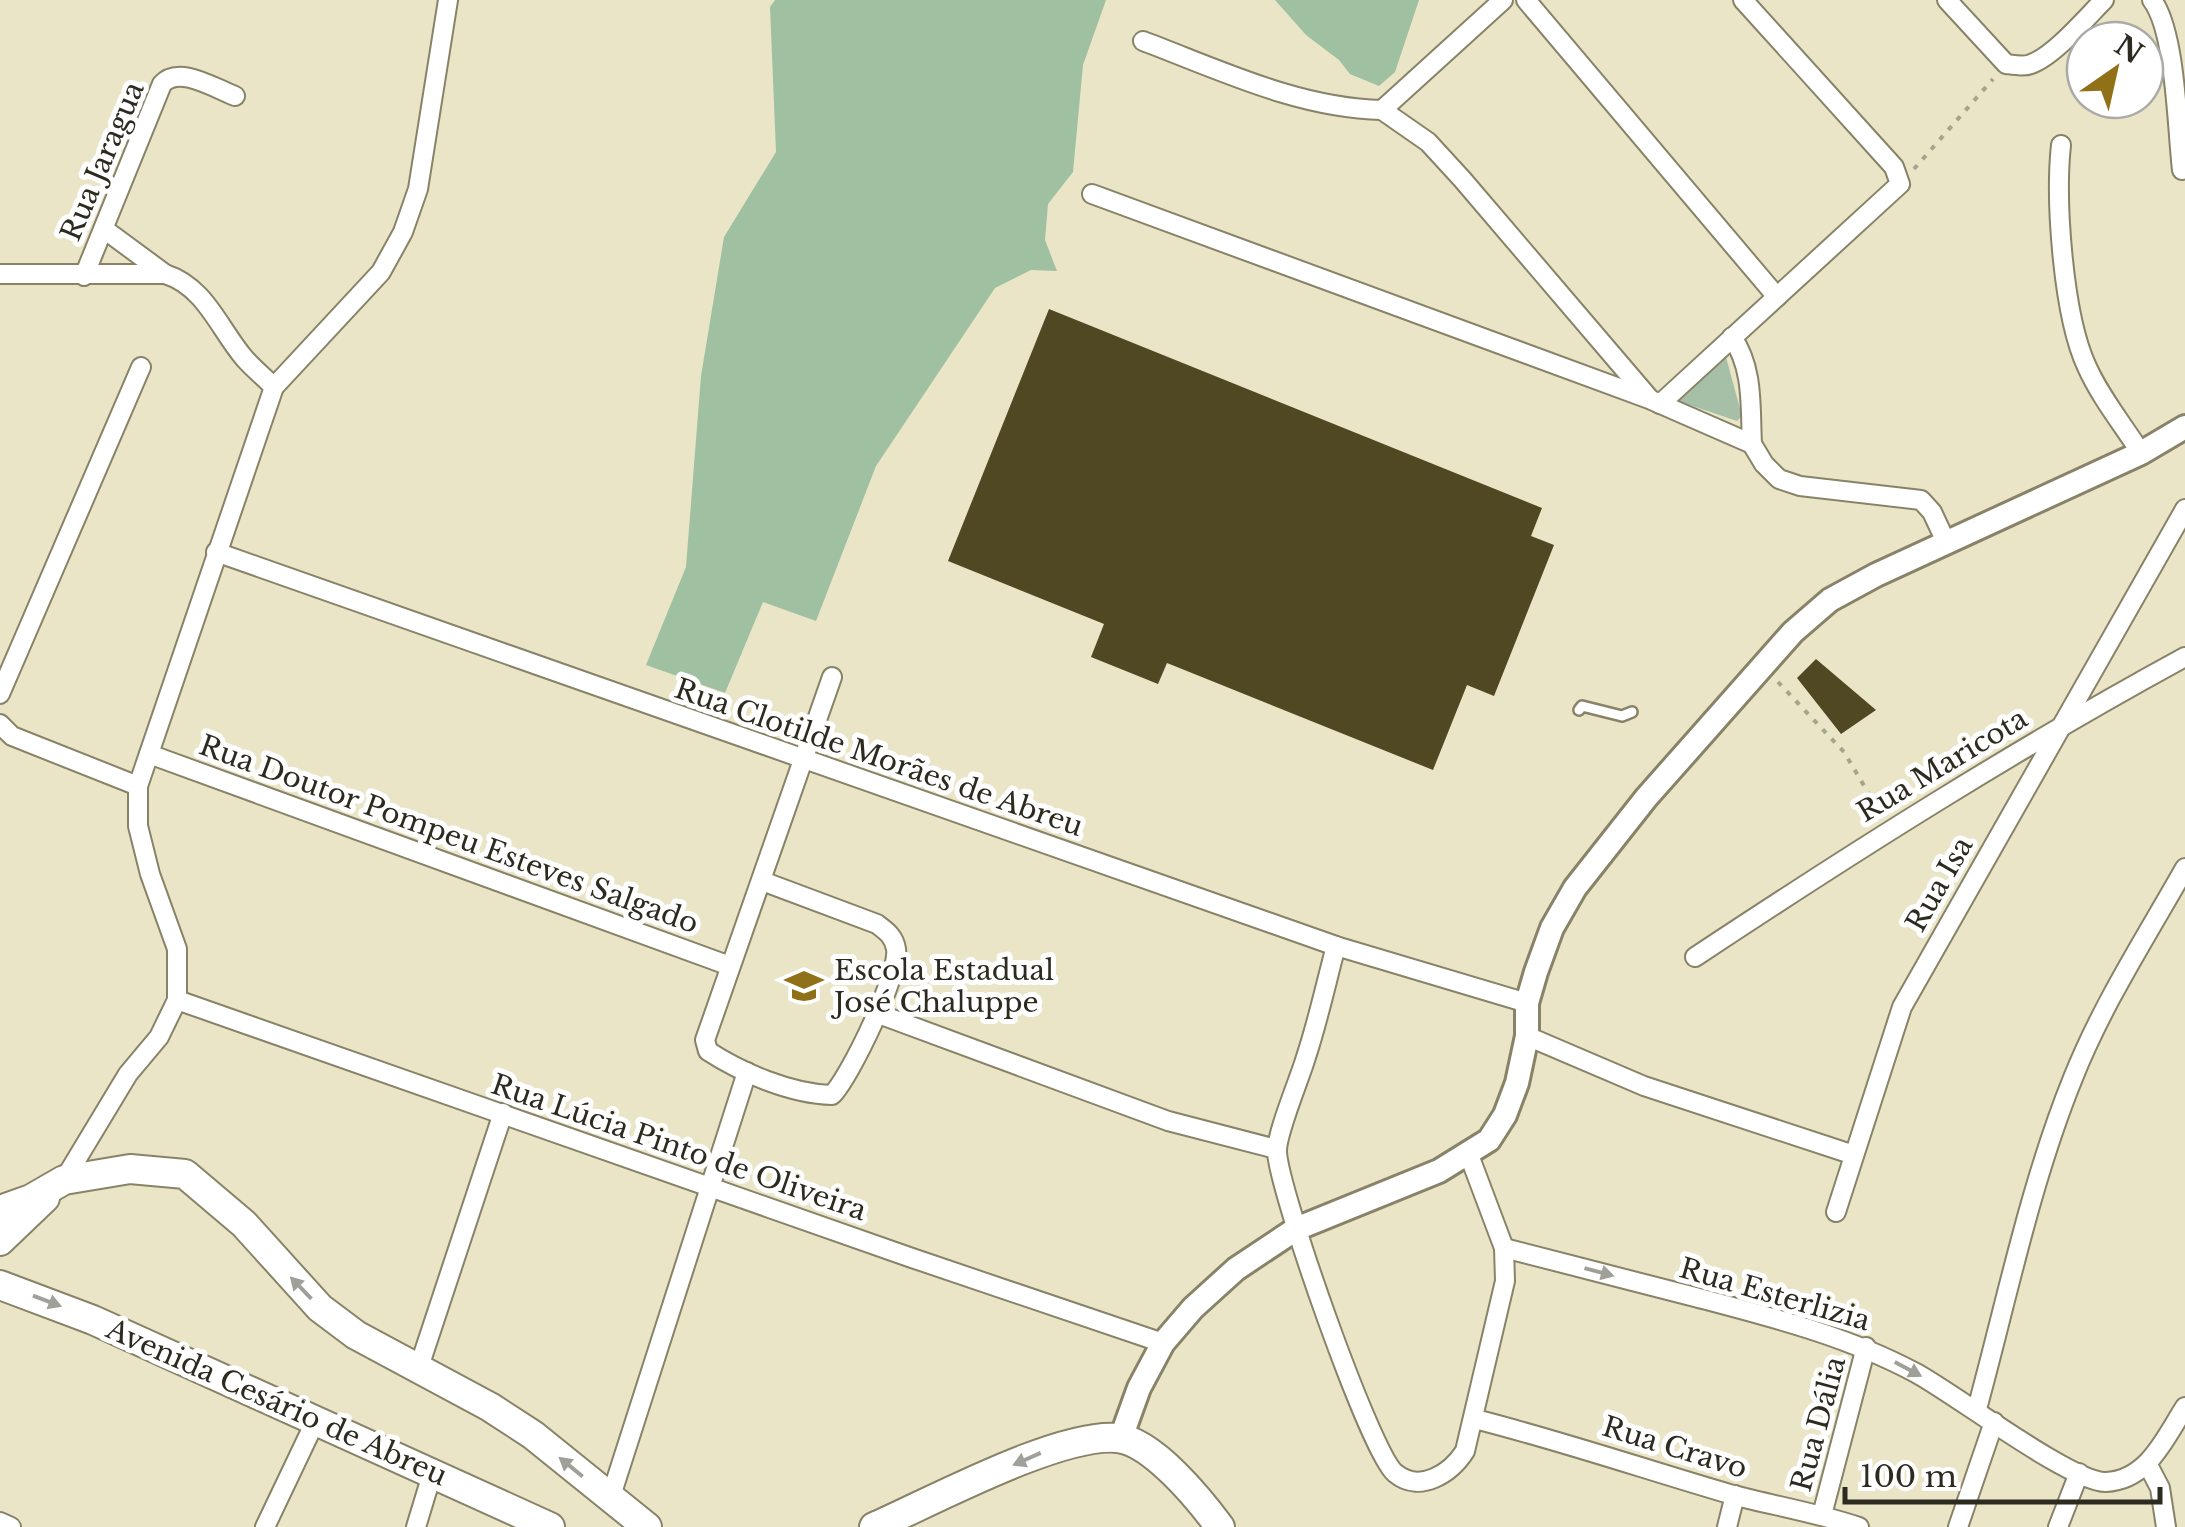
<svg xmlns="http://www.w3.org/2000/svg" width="2185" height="1527" viewBox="0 0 2185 1527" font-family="'Libre Baskerville',serif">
	<rect width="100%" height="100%" fill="#eae5c7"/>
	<path fill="#a5c0a7" d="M1723,346L1742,416L1737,421L1672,399Z"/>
	<g fill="#9fc0a1">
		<path d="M775,0H1106L1083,65L1073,172L1048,204L1045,240L1057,271L1031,270L995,288L876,466L816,621L763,602L725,693L646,665L686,567L701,376L724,237L776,152L770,7Z"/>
		<path d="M1275,0H1419L1395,72L1379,86L1350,74L1339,60L1306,35Z"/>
	</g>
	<g fill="#4f4822">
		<path d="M1049,309L1542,508L1531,536L1554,545L1494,696L1467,685L1433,770L1167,663L1158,684L1091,657L1104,624L948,561Z"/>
		<path d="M1816,659L1876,710L1841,734L1797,678Z"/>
	</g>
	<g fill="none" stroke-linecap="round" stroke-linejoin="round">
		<g stroke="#888368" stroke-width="14">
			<path id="service" d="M1579,710L1582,706L1622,716L1632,712"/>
		</g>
		<g stroke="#888368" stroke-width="22">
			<g id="minor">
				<path d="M1526,0L1777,297"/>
				<path d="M1947,0L2006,64C2014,65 2024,67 2031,64C2054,56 2087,17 2104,0"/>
				<path d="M2152,0C2176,32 2177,128 2182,170"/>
				<path d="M1143,41C1220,70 1298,108 1382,110L1503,0"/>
				<path d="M1382,110L1428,142L1462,179L1649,398"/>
				<path d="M2061,145C2055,201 2063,316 2087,367C2101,398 2123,425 2141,453"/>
				<path d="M1092,194L1649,399L1752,444L1764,464L1779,479L1800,486L1921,500L1932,512L1947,544"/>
				<path d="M104,229L165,274"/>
				<path d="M0,274H165C206,287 219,329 245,359C254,369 265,378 274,387"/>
				<path d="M84,276L162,84C179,65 214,88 235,96"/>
				<path d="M1732,337C1754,369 1750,407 1752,444"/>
				<path d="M1660,404L1900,184L1894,167L1743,0"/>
				<path d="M216,552L1336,946L1527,1003"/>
				<path d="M0,694L141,367"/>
				<path d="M0,724L12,736L138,786"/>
				<path d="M149,754L730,966"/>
				<path d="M762,881L877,924C886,931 894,936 896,949C900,973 850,1077 832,1095C791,1094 742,1073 708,1051L705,1040L832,677"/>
				<path d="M1336,946C1326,983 1318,1021 1306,1057C1300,1078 1276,1134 1277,1152C1279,1192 1370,1452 1395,1473C1420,1494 1451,1473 1465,1451L1505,1281L1504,1248L1469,1155"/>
				<path d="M1695,957C1855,851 2016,749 2185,657"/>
				<path d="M177,1000L912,1258L1163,1343"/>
				<path d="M876,1013L1168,1121L1276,1149"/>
				<path d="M1527,1036L1644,1086L1854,1155"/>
				<path d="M64,1180L128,1074L159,1037L177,1000V949L150,874L138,826V786L274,387L381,272L403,232L418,189L448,0"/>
				<path d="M1836,1212L1902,1007L2185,509"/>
				<path d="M1504,1248C1568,1264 1631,1281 1695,1297C1771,1317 1847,1336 1916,1373C1955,1394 2072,1483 2106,1482C2148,1480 2165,1438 2185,1407"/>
				<path d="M419,1367L503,1113"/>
				<path d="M1977,1409C2007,1299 2030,1184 2073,1078C2102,1005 2146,937 2185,868"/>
				<path d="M1475,1419C1562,1441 1647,1470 1733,1495C1775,1506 1818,1513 1859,1527"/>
				<path d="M2148,1465L2160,1488L2166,1527"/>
				<path d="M610,1499L747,1072"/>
				<path d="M1822,1515L1866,1347"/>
				<path d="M0,1522L11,1527"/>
				<path d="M265,1527L315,1422"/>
				<path d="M416,1527L433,1471"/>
				<path d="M1727,1527L1735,1495"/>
				<path d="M1958,1527L1994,1422"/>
				<path d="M2058,1527L2079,1473"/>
			</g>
		</g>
		<g stroke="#888368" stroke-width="28">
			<path id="tertiary" d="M1121,1438L1139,1388L1163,1343L1193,1308L1236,1269L1296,1229L1439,1171L1489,1140L1505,1115L1517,1083L1527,1036V1003L1536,972L1552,928L1575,888L1646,798L1793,632L1830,600L1876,575L2141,453L2185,427"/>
		</g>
		<g stroke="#888368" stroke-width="32">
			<g id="primary">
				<path d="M0,1210L31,1199L64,1180L130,1169L185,1174L244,1224L320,1308L356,1335L490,1407L533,1435L647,1527"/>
				<path d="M0,1241L45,1198"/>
				<path d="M0,1285L93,1320L550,1527"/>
				<path d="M874,1527C931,1502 1060,1432 1118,1438C1153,1442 1200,1500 1220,1527"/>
			</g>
		</g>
		<g stroke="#a7a38c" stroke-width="4" stroke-dasharray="5 8" stroke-linecap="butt">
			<path d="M1914,169L1993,79"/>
			<path d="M1778,682L1844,752L1882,816"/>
		</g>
		<use href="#service" stroke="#fff" stroke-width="9"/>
		<use href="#minor" stroke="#fff" stroke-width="18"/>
		<use href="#tertiary" stroke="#fff" stroke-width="22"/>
		<use href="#primary" stroke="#fff" stroke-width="28"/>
	</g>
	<defs><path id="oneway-solid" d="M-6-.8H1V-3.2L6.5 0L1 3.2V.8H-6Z" transform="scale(2.5)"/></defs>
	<g fill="#a0a09b">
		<use href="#oneway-solid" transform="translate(1599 1272) rotate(15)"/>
		<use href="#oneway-solid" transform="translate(301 1288) rotate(-134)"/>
		<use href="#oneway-solid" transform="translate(47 1301) rotate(21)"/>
		<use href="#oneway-solid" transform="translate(1908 1369) rotate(28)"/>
		<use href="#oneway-solid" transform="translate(1027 1459) rotate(156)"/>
		<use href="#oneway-solid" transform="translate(571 1467) rotate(-141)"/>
	</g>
	<defs>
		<g id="school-bare" transform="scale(3)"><path d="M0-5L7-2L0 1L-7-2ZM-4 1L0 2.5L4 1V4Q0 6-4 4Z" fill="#907117" stroke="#fff" stroke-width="2.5" paint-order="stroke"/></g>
	</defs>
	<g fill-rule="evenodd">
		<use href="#school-bare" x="804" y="986"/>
	</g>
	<g text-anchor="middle" stroke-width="10" stroke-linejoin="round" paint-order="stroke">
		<g font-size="28" fill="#2d2b20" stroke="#fff">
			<text transform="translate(102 161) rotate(-67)" y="10">Rua Jaragua</text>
			<text transform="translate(879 757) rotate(19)" y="10">Rua Clotilde Morães de Abreu</text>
			<text transform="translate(1942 765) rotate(-31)" y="10">Rua Maricota</text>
			<text transform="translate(449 834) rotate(20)" y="10">Rua Doutor Pompeu Esteves Salgado</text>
			<text transform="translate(1939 884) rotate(-60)" y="10">Rua Isa</text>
			<text transform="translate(679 1147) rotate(19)" y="10">Rua Lúcia Pinto de Oliveira</text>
			<text transform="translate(1775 1294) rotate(16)" y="10">Rua Esterlizia</text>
			<text transform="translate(277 1402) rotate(24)" y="10">Avenida Cesário de Abreu</text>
			<text transform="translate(1818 1424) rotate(-75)" y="10">Rua Dália</text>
			<text transform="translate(1675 1447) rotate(17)" y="10">Rua Cravo</text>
		</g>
		<g font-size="28" fill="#2d2b20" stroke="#fff" text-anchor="start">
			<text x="834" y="980">Escola Estadual<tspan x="834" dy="32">José Chaluppe</tspan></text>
		</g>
	</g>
	<g transform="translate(2115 70) rotate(34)"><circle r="48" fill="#ffffff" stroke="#abaaa6" stroke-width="2.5"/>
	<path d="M0-8L18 38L0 25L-18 38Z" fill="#907117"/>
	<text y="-15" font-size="28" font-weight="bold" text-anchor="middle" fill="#2d2b20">N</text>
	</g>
	<path d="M1845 1487v15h315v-15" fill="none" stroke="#2d2b20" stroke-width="5"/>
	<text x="1860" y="1487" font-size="30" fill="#2d2b20" stroke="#ffffff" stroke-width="8" paint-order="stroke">100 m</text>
</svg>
